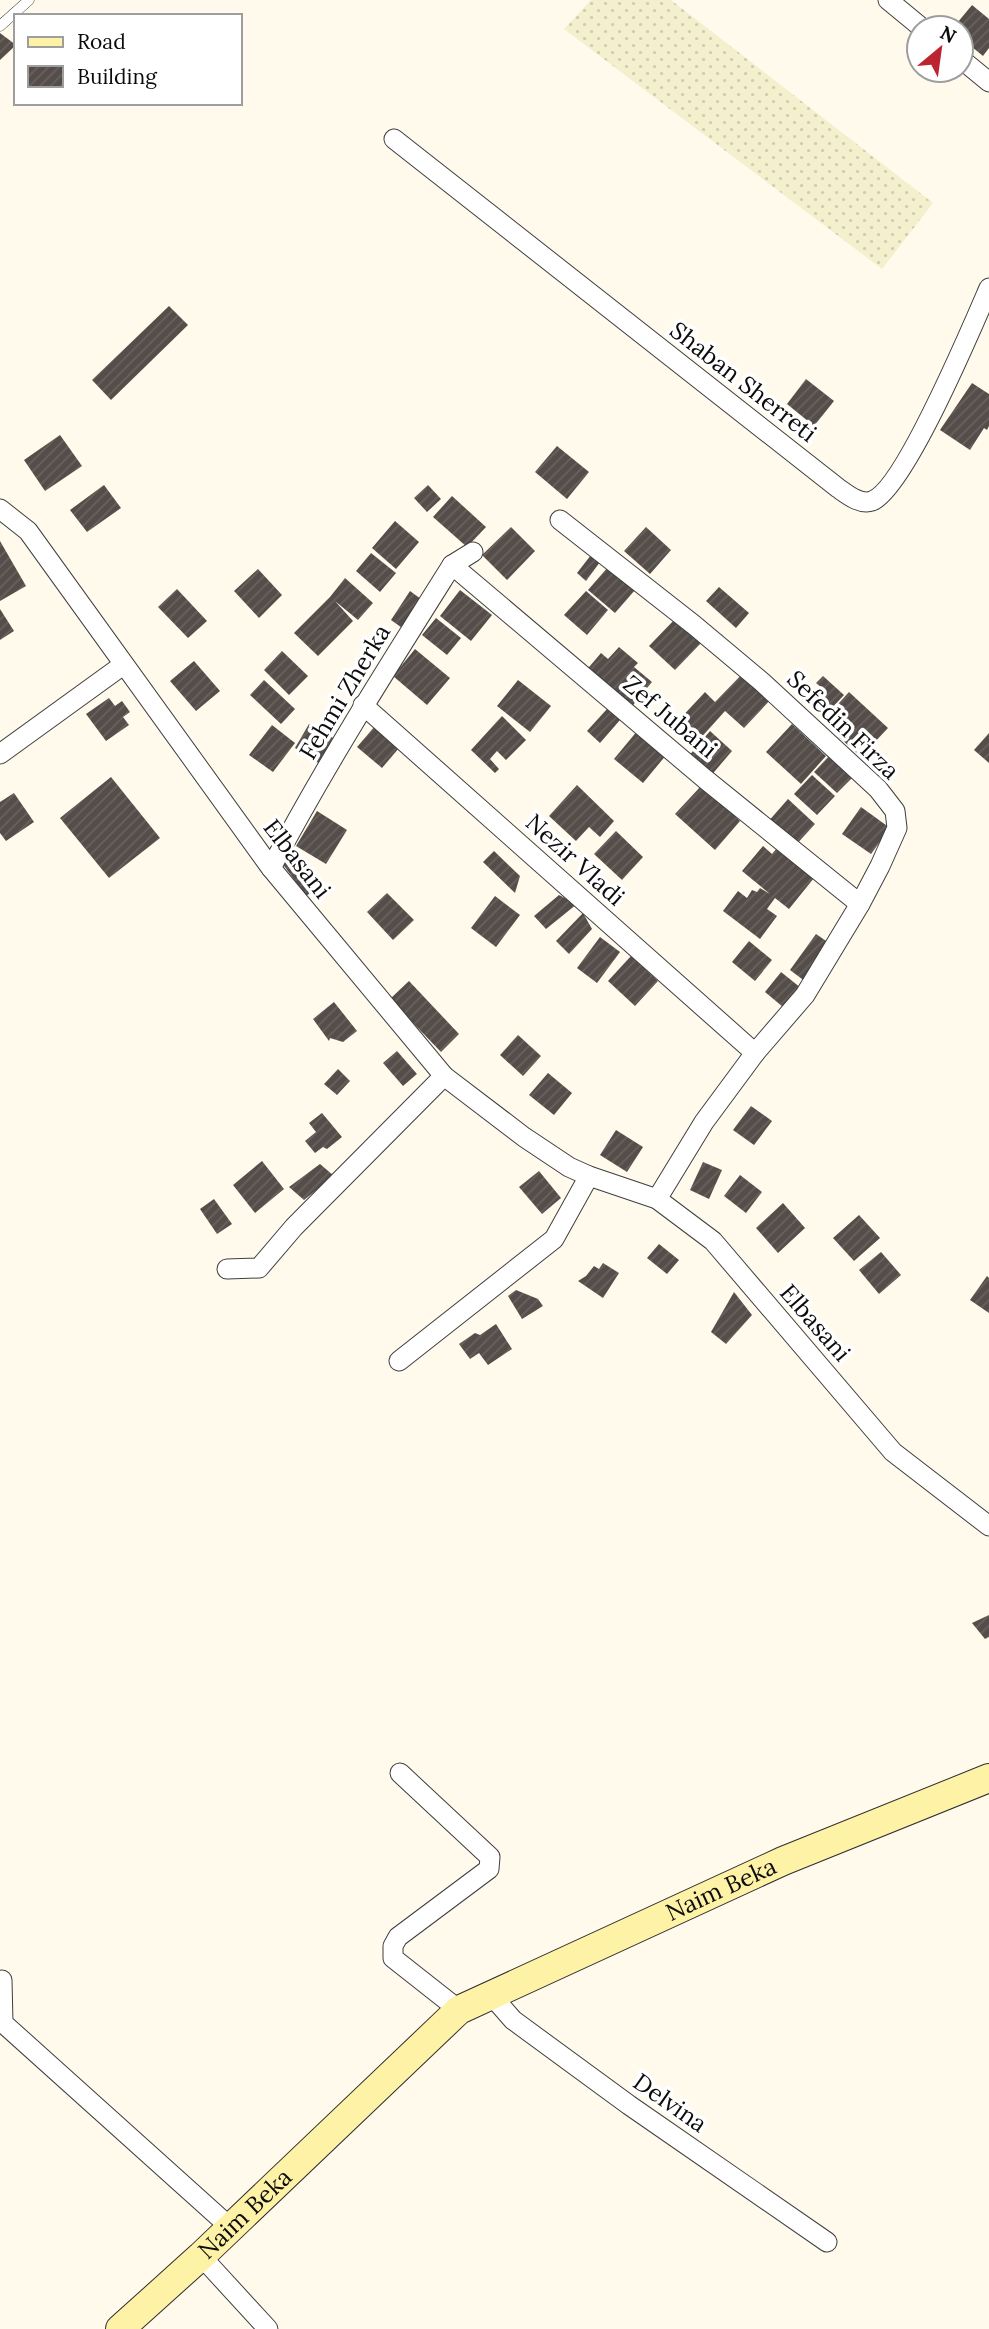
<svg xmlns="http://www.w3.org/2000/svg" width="989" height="2329" viewBox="0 0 989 2329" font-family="Lora,serif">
	<defs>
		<pattern id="farmland-dots" width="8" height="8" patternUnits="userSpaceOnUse" patternTransform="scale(1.75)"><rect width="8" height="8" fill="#f4efcc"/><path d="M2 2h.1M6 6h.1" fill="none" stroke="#d0ccae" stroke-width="1.8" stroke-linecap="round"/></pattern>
		<pattern id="building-hatch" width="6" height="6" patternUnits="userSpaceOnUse" patternTransform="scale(1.75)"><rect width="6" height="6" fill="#554d49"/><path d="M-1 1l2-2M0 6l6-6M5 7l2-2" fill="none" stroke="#68625f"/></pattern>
	</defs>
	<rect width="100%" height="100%" fill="#fffaec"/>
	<path fill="url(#farmland-dots)" d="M591,0H671L933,203L882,269L564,29Z"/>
	<g fill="url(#building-hatch)">
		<path d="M972,5L989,19V48L983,56L961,38V28H953Z"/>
		<path d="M0,33L16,45L0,60Z"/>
		<path d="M169,306L188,325L111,400L92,380Z"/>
		<path d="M806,379L834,401L814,426L787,404Z"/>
		<path d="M972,383L989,394V426L987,430L984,428L970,450L940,430Z"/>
		<path d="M60,435L82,466L45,491L24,460Z"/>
		<path d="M557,446L589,472L567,499L535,472Z"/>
		<path d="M104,485L121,508L87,532L70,510Z"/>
		<path d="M428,485L441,499L427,512L414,498Z"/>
		<path d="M452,496L486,527L467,547L433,517Z"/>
		<path d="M395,521L419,542L396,569L372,548Z"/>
		<path d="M511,527L535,551L507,580L482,555Z"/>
		<path d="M646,527L671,550L650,574L624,551Z"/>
		<path d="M0,541L26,586L0,601Z"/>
		<path d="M371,553L396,573L380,592L356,571Z"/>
		<path d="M591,555L600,562L586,581L577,573Z"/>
		<path d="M608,567L635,590L615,613L588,590Z"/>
		<path d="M258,569L282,595L259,618L234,591Z"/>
		<path d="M345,578L373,603L358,620L335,601L353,621L318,656L294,633L330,597Z"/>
		<path d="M719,587L749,613L736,628L706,601Z"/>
		<path d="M177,589L207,621L188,638L158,607Z"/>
		<path d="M460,590L492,615L471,641L440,616Z"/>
		<path d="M410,591L425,602L405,630L391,620Z"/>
		<path d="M586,591L608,610L587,635L564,615Z"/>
		<path d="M0,609L14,631L0,640Z"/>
		<path d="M677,617L703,641L675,670L649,646Z"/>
		<path d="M436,618L461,638L447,655L422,635Z"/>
		<path d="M619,647L638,663L634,667L652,682L629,710L584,673L601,653L608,659Z"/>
		<path d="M415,649L450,678L427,705L393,676Z"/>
		<path d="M282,651L308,676L289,695L264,670Z"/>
		<path d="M194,661L220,691L196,711L170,681Z"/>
		<path d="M747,669L775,695L744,728L725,711L699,740L678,721L705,692L715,702Z"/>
		<path d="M823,676L844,695L831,709L820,699L826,691L816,683Z"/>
		<path d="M264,680L295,709L281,724L250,695Z"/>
		<path d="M518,680L551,706L530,732L497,706Z"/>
		<path d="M849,692L888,728L861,757L839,737L846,729L829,714Z"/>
		<path d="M109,698L115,706L122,701L130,712L123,717L129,725L106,741L86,714Z"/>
		<path d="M607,709L620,720L600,743L587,731Z"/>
		<path d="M502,716L526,740L506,760L497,751L490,759L499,769L495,773L471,750Z"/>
		<path d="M309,724L335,739L320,764L295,748Z"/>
		<path d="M792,724L826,756L801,784L766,752Z"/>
		<path d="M272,725L295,743L273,772L249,755Z"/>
		<path d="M375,726L399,748L382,768L357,747Z"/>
		<path d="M638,730L667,754L643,783L614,759Z"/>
		<path d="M710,731L732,751L709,778L687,758Z"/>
		<path d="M989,733V763L974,750Z"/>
		<path d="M829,756L852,778L837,793L814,772Z"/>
		<path d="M812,775L835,796L817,815L794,794Z"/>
		<path d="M111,777L160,838L109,878L60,818Z"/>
		<path d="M577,785L614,821L600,837L589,827L576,841L549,816Z"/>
		<path d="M702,785L740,821L715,850L675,814Z"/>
		<path d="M14,793L34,822L6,841L0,833V802Z"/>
		<path d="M788,799L815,824L794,847L767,823Z"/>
		<path d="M861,807L890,828L871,854L842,834Z"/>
		<path d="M317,811L347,830L326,864L296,846Z"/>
		<path d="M616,831L643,857L622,880L594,854Z"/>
		<path d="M782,842L814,878L789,909L775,898L767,909L777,916L760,939L723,911L738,891L747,898L752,890L757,892L760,888L770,894L742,871L763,846L772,854Z"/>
		<path d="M494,851L520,876L515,893L483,862Z"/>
		<path d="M297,852L321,885L306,896L282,863Z"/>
		<path d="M387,893L414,920L393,940L367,912Z"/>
		<path d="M559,895L577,904L546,929L534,916Z"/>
		<path d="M495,896L520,915L496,947L471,928Z"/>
		<path d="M583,913L592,929L569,954L556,941Z"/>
		<path d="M816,934L832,945L806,982L790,970Z"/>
		<path d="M600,937L620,952L597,983L577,968Z"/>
		<path d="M749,941L772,960L755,981L732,962Z"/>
		<path d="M631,956L658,981L635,1006L608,981Z"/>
		<path d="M781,972L806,992L789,1012L765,992Z"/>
		<path d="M409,981L459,1034L441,1052L390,999Z"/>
		<path d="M334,1002L357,1031L343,1042L330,1038L329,1041L313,1019Z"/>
		<path d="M518,1035L541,1056L523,1076L500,1055Z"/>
		<path d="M397,1051L417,1074L403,1086L383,1063Z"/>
		<path d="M338,1069L350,1081L337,1095L324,1084Z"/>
		<path d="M548,1073L572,1093L554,1115L529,1095Z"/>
		<path d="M751,1106L772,1121L754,1145L733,1130Z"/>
		<path d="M322,1113L342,1137L327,1149L323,1147L315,1153L305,1141L316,1132L309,1123Z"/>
		<path d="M616,1130L643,1147L627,1172L600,1155Z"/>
		<path d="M262,1161L284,1189L255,1213L233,1185Z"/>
		<path d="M703,1162L722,1170L709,1199L690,1190Z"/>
		<path d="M320,1164L334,1176L304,1200L289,1187Z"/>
		<path d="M539,1171L561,1198L542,1214L519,1187Z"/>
		<path d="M740,1175L762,1192L746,1213L724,1196Z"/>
		<path d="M214,1199L232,1224L217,1234L200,1209Z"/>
		<path d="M783,1203L805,1228L778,1253L756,1228Z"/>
		<path d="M859,1215L880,1238L854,1261L833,1238Z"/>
		<path d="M659,1244L679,1260L667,1274L647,1258Z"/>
		<path d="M881,1252L901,1275L879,1294L859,1270Z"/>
		<path d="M603,1263L619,1273L603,1298L578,1281L586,1276L594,1266L599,1269Z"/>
		<path d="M987,1276L989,1278V1313L970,1300Z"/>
		<path d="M516,1290L538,1299L543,1306L522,1319L508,1296Z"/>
		<path d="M734,1292L752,1315L726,1344L711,1332Z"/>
		<path d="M496,1324L512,1349L488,1365L479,1353L470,1359L459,1344L475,1333L480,1335Z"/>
		<path d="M989,1615V1637L985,1639L972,1623Z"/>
	</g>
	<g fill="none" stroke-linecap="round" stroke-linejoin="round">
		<g stroke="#3f3f3f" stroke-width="11">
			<path id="lane" d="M0,26L29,0"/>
		</g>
		<g stroke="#3f3f3f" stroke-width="21">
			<g id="street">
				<path d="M888,0L922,28"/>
				<path d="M961,59L989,82"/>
				<path d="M394,139L838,488C848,495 860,505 872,501C904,489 973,325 989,288"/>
				<path d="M0,509L28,531L271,868L444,1076L524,1137L569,1167L589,1176L657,1199L713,1241L893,1452L989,1526"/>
				<path d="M560,520L694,625L762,682L878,789L895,811L897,828L880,866L860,904L805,995L755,1053L704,1122L657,1199"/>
				<path d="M452,565L705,779L860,904"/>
				<path d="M363,705L755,1053"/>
				<path d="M0,754L123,665"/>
				<path d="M271,868C326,764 389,665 452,565L473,552"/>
				<path d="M227,1269L259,1268L294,1227L444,1076"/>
				<path d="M399,1361L554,1239L589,1176"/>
				<path d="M400,1773L490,1857L489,1869L398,1937L393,1946V1958L459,2010"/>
				<path d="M2,1980L3,2023L231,2228"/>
				<path d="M492,1996L513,2020L629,2105L827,2242"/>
				<path d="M201,2256L268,2329"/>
			</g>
		</g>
		<g stroke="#2e2e2e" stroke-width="30">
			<g id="secondary">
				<path id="s1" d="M120,2329L201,2256L459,2010L783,1861L989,1778"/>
			</g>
		</g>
		<use href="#lane" stroke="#fff" stroke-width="10"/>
		<use href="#street" stroke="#fff" stroke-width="19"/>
		<use href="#secondary" stroke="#fef2a7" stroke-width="28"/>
	</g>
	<g text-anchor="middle" stroke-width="7" stroke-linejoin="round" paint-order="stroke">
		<g font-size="24" fill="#0c0c0c" stroke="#fff">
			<text transform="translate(743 382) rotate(38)" y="8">Shaban Sherreti</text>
			<text transform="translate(345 692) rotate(-59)" y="8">Fehmi Zherka</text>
			<text transform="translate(670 717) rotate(40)" y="8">Zef Jubani</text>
			<text transform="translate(843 725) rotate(44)" y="8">Sefedin Firza</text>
			<text transform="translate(297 859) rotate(52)" y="8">Elbasani</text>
			<text transform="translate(575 860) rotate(42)" y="8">Nezir Vladi</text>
			<text transform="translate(815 1323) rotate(49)" y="8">Elbasani</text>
			<text dy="8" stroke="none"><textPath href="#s1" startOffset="754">Naim Beka</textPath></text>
			<text transform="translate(670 2103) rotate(35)" y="8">Delvina</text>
			<text dy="8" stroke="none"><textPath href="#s1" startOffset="170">Naim Beka</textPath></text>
		</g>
	</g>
	<rect x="14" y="14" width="228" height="91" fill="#ffffff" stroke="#9e9e9e" stroke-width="2"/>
	<rect x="28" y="37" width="35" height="10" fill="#fef2a7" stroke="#9e9e9e" stroke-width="2"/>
	<text x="77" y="49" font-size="21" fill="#0c0c0c">Road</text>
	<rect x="28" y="66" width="35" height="21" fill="url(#building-hatch)" stroke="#9e9e9e" stroke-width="2"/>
	<text x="77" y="84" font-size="21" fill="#0c0c0c">Building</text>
	<g transform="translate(940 49) rotate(29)"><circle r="33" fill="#ffffff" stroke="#9e9e9e" stroke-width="2"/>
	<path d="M0-5L12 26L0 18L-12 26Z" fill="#bb2532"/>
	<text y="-10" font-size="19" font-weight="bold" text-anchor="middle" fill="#0c0c0c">N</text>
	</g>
</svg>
